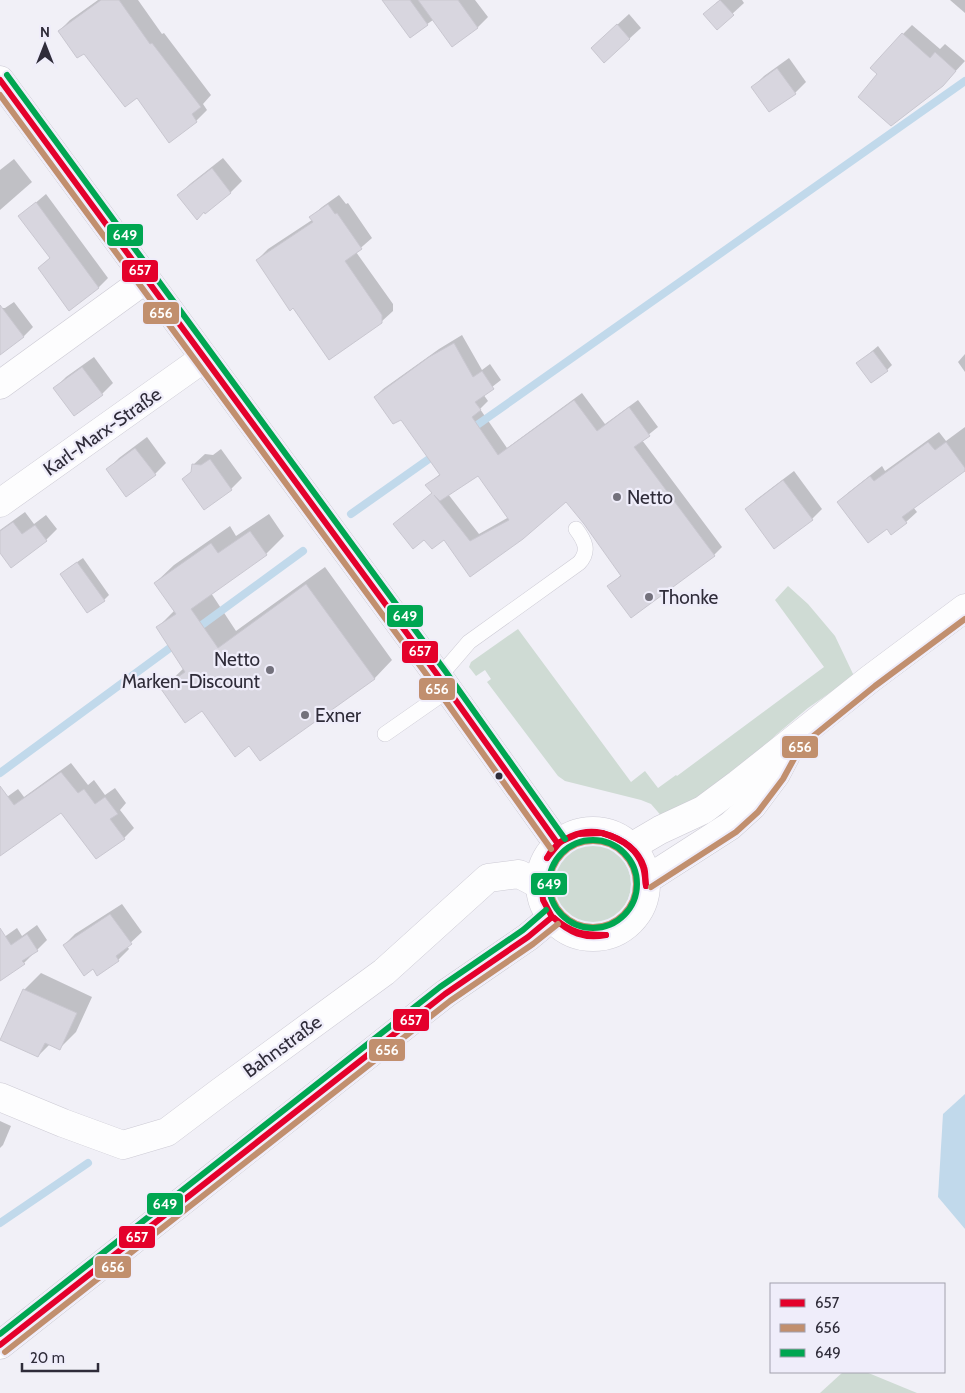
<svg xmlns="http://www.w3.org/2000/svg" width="965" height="1393" viewBox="0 0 965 1393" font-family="Cabin,sans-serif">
	<rect width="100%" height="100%" fill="#f1f0f7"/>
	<g fill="#cfdbd4">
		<path d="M788,586L808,604L835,636L854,676L808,708L777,734L741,769L664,819L651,804L641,800L565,781L558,776L487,682L491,679L485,670L476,676L469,667L471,662L518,629L631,782L645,771L658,788L676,775L677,776L824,667L775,600Z"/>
		<circle cx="591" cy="884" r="40"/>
		<path d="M843,1372H866L917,1393H820Z"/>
	</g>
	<path fill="#c1d9eb" d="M965,1094V1229L938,1197L943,1114Z"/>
	<g fill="#0003" fill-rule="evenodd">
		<path d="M98,0H138L162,34L164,33L211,95L203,104L207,110L196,121L137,96L59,31L70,20Z"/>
		<path d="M390,0H475L488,17L478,27L433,20L410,36Z"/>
		<path d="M720,0H742L744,3L717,28L716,3Z"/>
		<path d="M950,0H965V13Z"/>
		<path d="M629,14L641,28L605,61L604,37Z"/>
		<path d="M912,25L940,49L945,44L965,61L952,75L879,74L903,34Z"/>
		<path d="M789,58L806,82L795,93L753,87L764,76Z"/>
		<path d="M223,158L242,181L231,192L205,212L179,195L190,184Z"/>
		<path d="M14,159L32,182L0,210V170Z"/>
		<path d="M46,194L108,278L99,287L69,309L39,268L51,257L20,216Z"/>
		<path d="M339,195L346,204L348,203L372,238L356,252L393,304V311L381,322L293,307L257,260L268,249L312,220L311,217L322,207Z"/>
		<path d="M14,302L33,327L23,337L0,353V308H5Z"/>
		<path d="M462,335L482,370L490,364L501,380L483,394L488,401L480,409L507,448L582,393L605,424L638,400L658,427L642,440L722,547L714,555L609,586L621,575L585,523L566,500L470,575L444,538H424L395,524L433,492L427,485L440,474L401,418L375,397L383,389L439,349ZM478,474L509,517L479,534L448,494Z"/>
		<path d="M878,346L892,365L887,370L858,363Z"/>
		<path d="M965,354V372L958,362Z"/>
		<path d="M94,357L113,383L102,394L55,388L66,377Z"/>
		<path d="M965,427V469L913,507L917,512L906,522L887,528L838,502L849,492L882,466L885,471L939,432L946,441Z"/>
		<path d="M147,437L166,463L155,474L108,469L119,458Z"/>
		<path d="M221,449L242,478L231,489L205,508L184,479L193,470V465L205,454L213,455Z"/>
		<path d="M794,471L822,509L812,519L746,509L757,499Z"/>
		<path d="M25,512L34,524L46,515L57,529L46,540L0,551V530Z"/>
		<path d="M269,514L284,536L266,554L211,593L236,631L325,567L392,660L374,679L249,745L202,710L162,689L184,668L157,628L175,610L155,583L174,565L230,526L236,536Z"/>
		<path d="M83,558L109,595L104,600L67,569Z"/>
		<path d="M71,763L88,785L94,780L105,795L115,788L126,803L120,810L134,828L124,838L96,858L61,811L0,855V802L18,789L24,797Z"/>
		<path d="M122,904L142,932L127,946L129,949L118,960L94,968L64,945L75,934Z"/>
		<path d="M37,925L47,940L24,963L0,979V940L17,928L22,936Z"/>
		<path d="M41,973L92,997L76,1032L60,1048L50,1044L38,1056L24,990Z"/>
		<path d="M0,1121L11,1126L3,1145L0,1148Z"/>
	</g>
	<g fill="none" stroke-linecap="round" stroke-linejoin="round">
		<g stroke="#c1d9eb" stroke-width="8">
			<path d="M470,430L965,81"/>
			<path d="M351,514L436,454"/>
			<path d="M195,630L303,551"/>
			<path d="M0,773L178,642"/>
			<path d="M0,1223L88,1163"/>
		</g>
	</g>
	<g fill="#d8d6df" stroke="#c9c7d0" fill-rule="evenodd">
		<path d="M101,0H119L150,44L152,43L201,107L192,114L197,122L169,143L137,98L125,107L84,54L77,58L58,31Z"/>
		<path d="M382,0H410L428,25L410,38Z"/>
		<path d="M418,0H458L478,28L452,47Z"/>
		<path d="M720,0L734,15L717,30L703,14Z"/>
		<path d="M617,24L630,39L604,63L591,48Z"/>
		<path d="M902,33L930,58L935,52L956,71L943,86L891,126L858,97L877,74L870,68Z"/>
		<path d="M777,68L796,94L769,112L751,87Z"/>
		<path d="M212,168L231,193L205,214L204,212L197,220L177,195Z"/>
		<path d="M36,202L99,288L69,311L38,268L50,258L18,216Z"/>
		<path d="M328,204L335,214L337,213L362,249L345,261L382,315V323L329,360L293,308L290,311L256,260L313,222L309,217Z"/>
		<path d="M0,305L24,337L0,355Z"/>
		<path d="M454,343L473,377L482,371L494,389L475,402L481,410L472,417L498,455L574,400L597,431L629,407L650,436L634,447L715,556L631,618L607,586L621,576L584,524L566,502L523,539L470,577L444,540L432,549L424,540L413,549L393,524L432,493L425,485L440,475L401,420L393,424L374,397L429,357ZM478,476L509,520L470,541L434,495L440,501Z"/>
		<path d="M873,351L888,371L871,383L856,363Z"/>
		<path d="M82,367L103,395L74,416L53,388Z"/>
		<path d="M928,442L935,450L946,442L965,468V471L902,517L907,523L891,535L887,529L868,543L837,502L870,476L874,481Z"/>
		<path d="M135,448L156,475L126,497L106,469Z"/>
		<path d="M210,459L232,490L204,510L182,479L191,472L192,464L201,465Z"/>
		<path d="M783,480L813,520L774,549L745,509Z"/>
		<path d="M13,522L22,534L35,525L47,541L11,568L0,553V531Z"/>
		<path d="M250,531L267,555L191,609L218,648L306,584L375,679L260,761L249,746L235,757L202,711L185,723L161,689L185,672L156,627L176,614L154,583L211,543L218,553Z"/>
		<path d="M77,562L105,601L87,613L60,574Z"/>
		<path d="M61,772L78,793L84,789L95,804L105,797L118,814L110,819L125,839L96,859L61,813L0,856V786L14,805Z"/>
		<path d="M110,914L132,944L116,956L119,961L97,976L93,969L84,976L63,945Z"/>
		<path d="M0,928L11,945L27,934L38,951L22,961L25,964L0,981Z"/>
		<path d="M23,989L77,1013L60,1050L45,1043L38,1057L0,1040Z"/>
	</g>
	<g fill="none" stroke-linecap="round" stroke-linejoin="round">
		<g stroke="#cccad4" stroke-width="16">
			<g id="lane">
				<path d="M439,677L469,642L579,563C590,551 585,541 576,529"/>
				<path d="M385,734L448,690"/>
			</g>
		</g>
		<g stroke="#cccad4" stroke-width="29">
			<g id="street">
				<path d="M0,385L146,279"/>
				<path d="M0,503L204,358"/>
				<path d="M0,1097L63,1123L123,1145L167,1132L220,1092L384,972L488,878L519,874L540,885"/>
			</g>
		</g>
		<g stroke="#cccad4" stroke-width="29">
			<g id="secondary">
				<path d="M0,80L439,677L558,844"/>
				<circle cx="593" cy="884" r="53"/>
				<path d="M631,847L660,830L703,810L738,784L870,679L965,608"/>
				<path d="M646,880L730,826L752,806L776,774L786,755"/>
				<path d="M0,1345L445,994L528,937L552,917"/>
			</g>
		</g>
		<use href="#lane" stroke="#fdfdfe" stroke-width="15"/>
		<use href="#street" stroke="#fdfdfe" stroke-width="28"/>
		<use href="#secondary" stroke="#fdfdfe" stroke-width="28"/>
		<g stroke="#efedfa" stroke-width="10">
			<g id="bus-1">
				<path d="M0,80L439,677L558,844"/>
				<path d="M602,833C620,838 637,847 644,867C646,872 645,880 646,886"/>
				<path d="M602,833C620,838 637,848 643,867C645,873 645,880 646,886"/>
				<path d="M547,858C556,839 582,828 602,833"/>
				<path d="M547,858L560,842L578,834L602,833"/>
				<path d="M541,880L543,900L552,917"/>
				<path d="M554,918C572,933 582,935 606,935"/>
				<path d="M554,918C569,933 584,939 606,935"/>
				<path d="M0,1345L445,994L528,937L552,917"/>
			</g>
		</g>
		<g stroke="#efedfa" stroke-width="10">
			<g id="bus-2">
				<path d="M0,95L432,682L551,849"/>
				<circle cx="593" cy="884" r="43"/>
				<path d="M651,887L736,832L758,812L783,779L801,746L875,686L965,619"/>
				<path d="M5,1352L450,1001L533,944L558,924"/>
			</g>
		</g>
		<g stroke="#efedfa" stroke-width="10">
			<g id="bus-3">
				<path d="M7,75L446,672L565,839"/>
				<circle cx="593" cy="884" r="44"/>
				<path d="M0,1334L440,987L523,930L546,910"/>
			</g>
		</g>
		<use href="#bus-1" stroke="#e4002b" stroke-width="6"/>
		<use href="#bus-2" stroke="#c18f6e" stroke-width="6"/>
		<use href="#bus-3" stroke="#00a651" stroke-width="6"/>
	</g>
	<g fill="#73717c" stroke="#efedfa" stroke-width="2">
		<circle cx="617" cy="497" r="5"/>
		<circle cx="649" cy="597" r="5"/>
		<circle cx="270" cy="670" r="5"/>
		<circle cx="305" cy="715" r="5"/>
	</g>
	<circle fill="#2f2c39" stroke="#efedfa" stroke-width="2" cx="499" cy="776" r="4.5"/>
	<g text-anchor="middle" stroke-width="4.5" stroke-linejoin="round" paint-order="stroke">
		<g font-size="19" fill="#2f2c39" stroke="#efedfa">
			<text transform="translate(102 431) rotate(-35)" y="7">Karl-Marx-Straße</text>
			<text transform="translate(282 1046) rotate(-36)" y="7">Bahnstraße</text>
		</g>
		<g font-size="19" fill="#2f2c39" stroke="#efedfa" text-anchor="start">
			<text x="627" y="504">Netto</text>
			<text x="659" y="604">Thonke</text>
			<text x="260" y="666" text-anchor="end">Netto<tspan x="260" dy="22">Marken-Discount</tspan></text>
			<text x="315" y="722">Exner</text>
		</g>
	</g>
	<g stroke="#efedfa" stroke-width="2">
		<rect x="106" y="223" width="38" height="24" rx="5" fill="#00a651"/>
		<rect x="121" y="259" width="38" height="24" rx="5" fill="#e4002b"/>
		<rect x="142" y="301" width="38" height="24" rx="5" fill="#c18f6e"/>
		<rect x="386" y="604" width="38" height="24" rx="5" fill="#00a651"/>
		<rect x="401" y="640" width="38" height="24" rx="5" fill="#e4002b"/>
		<rect x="418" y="677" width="38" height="24" rx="5" fill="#c18f6e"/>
		<rect x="781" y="735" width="38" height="24" rx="5" fill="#c18f6e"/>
		<rect x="530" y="872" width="38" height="24" rx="5" fill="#00a651"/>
		<rect x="392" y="1008" width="38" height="24" rx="5" fill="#e4002b"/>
		<rect x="368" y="1038" width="38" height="24" rx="5" fill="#c18f6e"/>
		<rect x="146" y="1192" width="38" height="24" rx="5" fill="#00a651"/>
		<rect x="118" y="1225" width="38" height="24" rx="5" fill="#e4002b"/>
		<rect x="94" y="1255" width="38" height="24" rx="5" fill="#c18f6e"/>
	</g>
	<g font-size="14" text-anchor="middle" font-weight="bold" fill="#fff">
		<text x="125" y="240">649</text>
		<text x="140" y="275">657</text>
		<text x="161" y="318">656</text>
		<text x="405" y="621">649</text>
		<text x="420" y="656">657</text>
		<text x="437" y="694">656</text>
		<text x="800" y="752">656</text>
		<text x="549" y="889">649</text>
		<text x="411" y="1025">657</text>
		<text x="387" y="1055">656</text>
		<text x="165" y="1209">649</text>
		<text x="137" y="1242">657</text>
		<text x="113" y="1272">656</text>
	</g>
	<rect x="770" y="1283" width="175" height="90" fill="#efedfa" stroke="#a2a0ad"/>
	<rect x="780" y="1299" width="25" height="8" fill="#e4002b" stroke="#a2a0ad"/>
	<text x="815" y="1308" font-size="15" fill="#2f2c39">657</text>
	<rect x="780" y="1324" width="25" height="8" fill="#c18f6e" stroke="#a2a0ad"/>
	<text x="815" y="1333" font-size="15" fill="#2f2c39">656</text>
	<rect x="780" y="1349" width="25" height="8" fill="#00a651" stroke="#a2a0ad"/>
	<text x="815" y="1358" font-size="15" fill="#2f2c39">649</text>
	<g transform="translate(45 45)" stroke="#efedfa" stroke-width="4" paint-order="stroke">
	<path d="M0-4L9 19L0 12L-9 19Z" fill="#2f2c39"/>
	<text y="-8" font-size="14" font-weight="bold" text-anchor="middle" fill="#2f2c39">N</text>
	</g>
	<path d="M22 1363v8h76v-8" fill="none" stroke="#2f2c39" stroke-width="2.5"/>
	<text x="30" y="1363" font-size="15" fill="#2f2c39" stroke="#efedfa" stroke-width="4" paint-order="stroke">20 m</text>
</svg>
